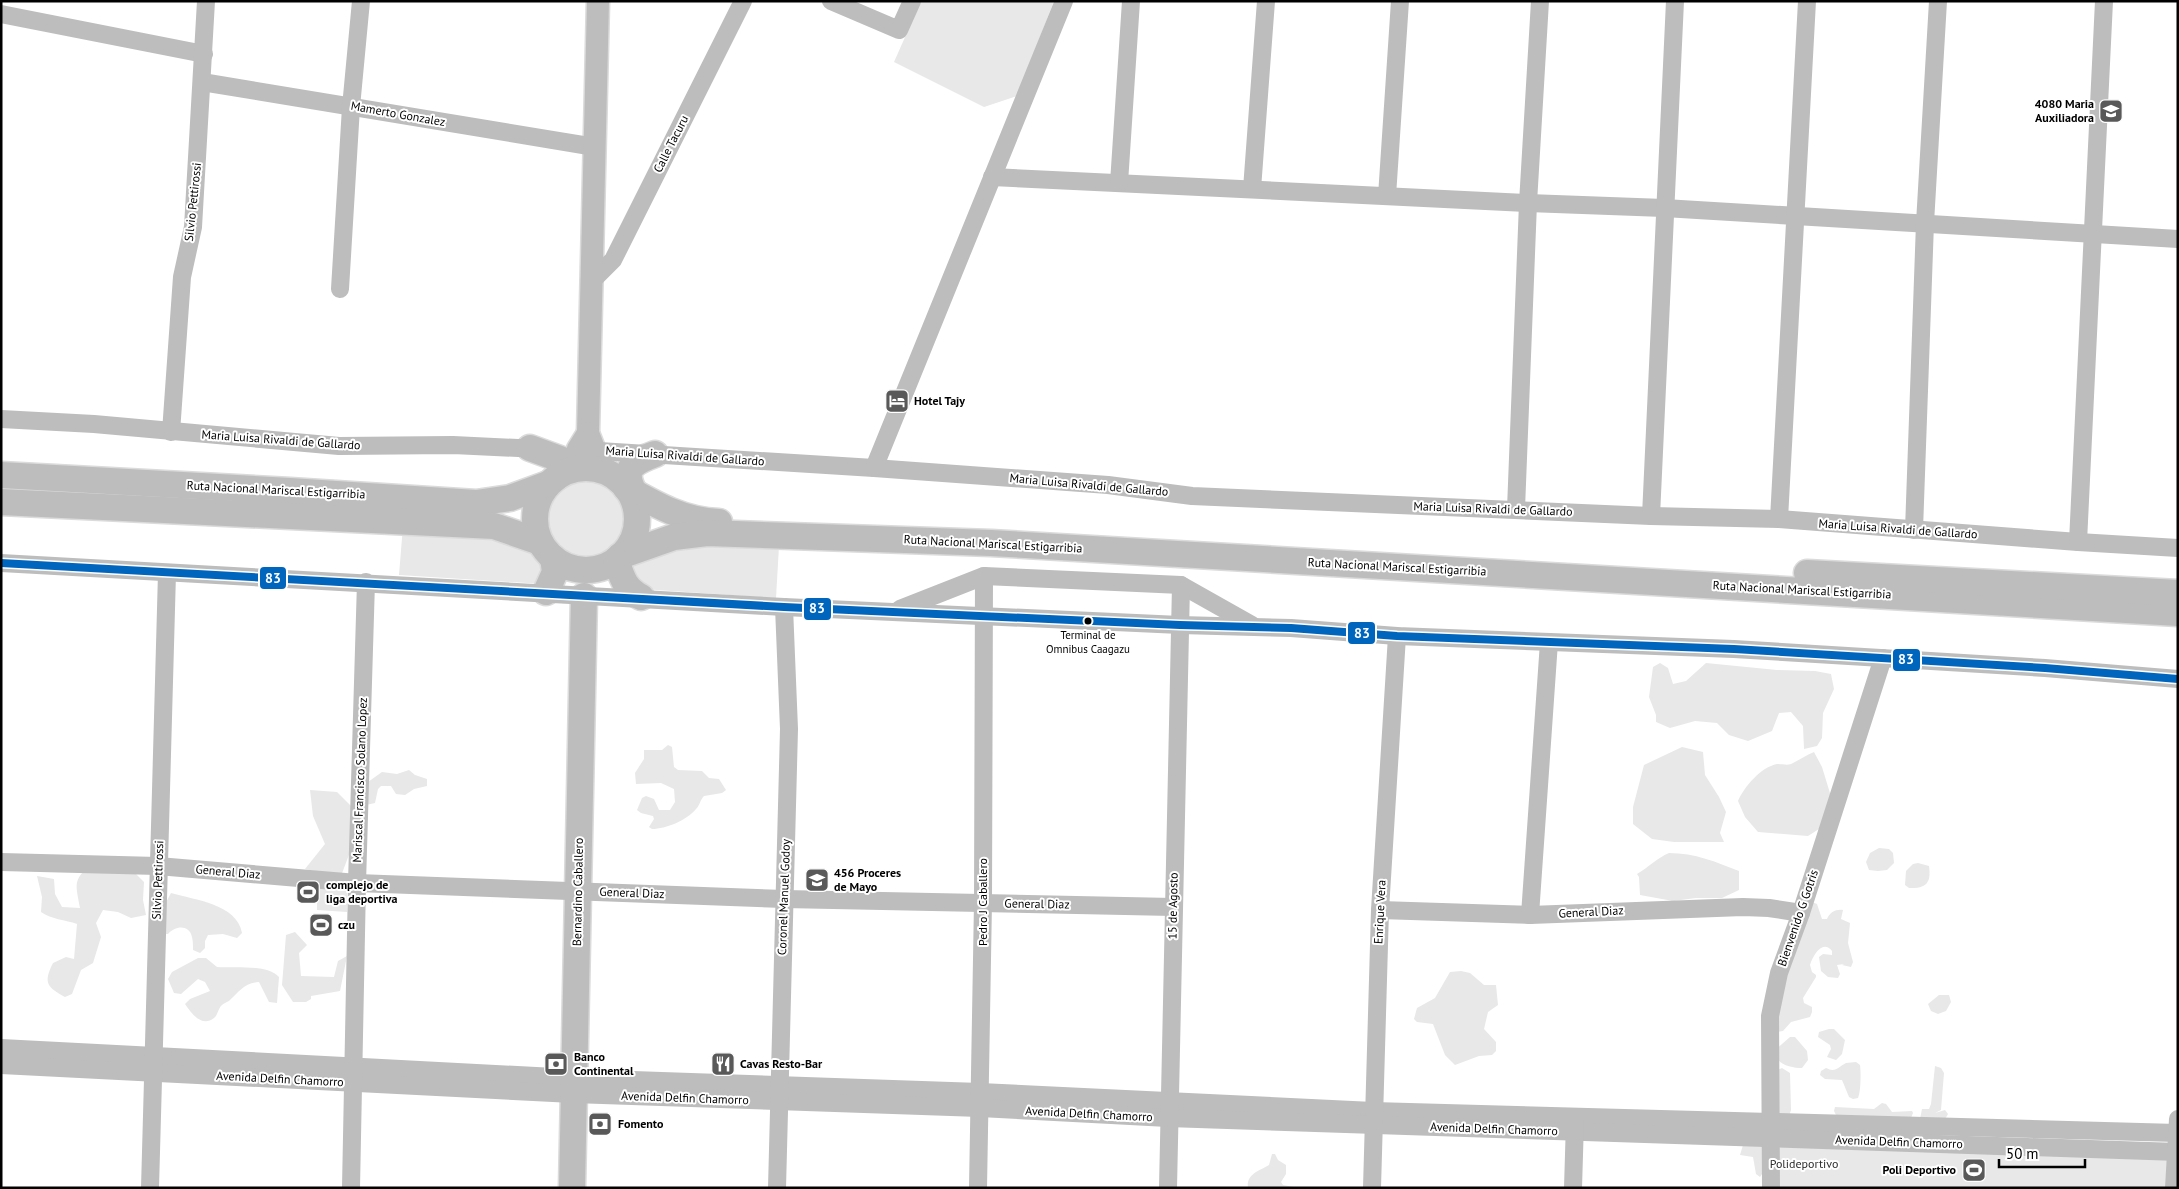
<svg xmlns="http://www.w3.org/2000/svg" width="2179" height="1189" viewBox="0 0 2179 1189" font-family="'PT Sans',sans-serif">
	<rect width="100%" height="100%" fill="#fff"/>
	<g fill="#e8e8e8">
		<path d="M921,1H1054L1017,96L984,107L894,62Z"/>
		<circle cx="586" cy="520" r="43"/>
		<path d="M403,526C450,529 504,530 542,560L543,584L399,575Z"/>
		<path d="M689,542L779,546L776,598L642,589L629,563Z"/>
		<path d="M1660,663L1668,668L1673,684L1686,681L1706,663L1777,670L1815,671L1831,674L1834,689L1823,713L1822,738L1817,746L1804,749L1803,726L1791,712L1779,713L1772,731L1748,741L1729,735L1717,723L1695,721L1670,728L1656,722V715L1649,697L1653,667Z"/>
		<path d="M668,745L672,747L674,767L678,770L702,771L709,778L719,779L726,790L722,793L704,796C700,800 700,805 696,809C687,820 666,829 652,829L649,827L654,819L653,816L641,813L637,810L642,798L646,796L654,799L659,810H670L675,802L674,789L661,783L636,784L635,773L644,759V750H662Z"/>
		<path d="M1682,747L1703,752L1705,775L1719,797L1726,812L1720,833L1724,842H1674L1652,839L1633,824V807L1644,765Z"/>
		<path d="M1814,752L1822,767L1833,803L1819,829L1808,836L1758,832L1745,817L1738,801C1744,787 1761,767 1777,764C1783,764 1789,766 1793,763C1801,759 1806,755 1814,752Z"/>
		<path d="M409,770L415,775L427,779V786L414,789L405,795L396,794L391,786H381L378,789L375,803L366,805L368,782L382,772L397,774Z"/>
		<path d="M310,790L337,792L356,811L353,844L341,876L305,869L325,844L313,816Z"/>
		<path d="M1879,848L1889,849L1893,853L1894,863L1887,870L1878,871L1869,870L1866,862L1870,853Z"/>
		<path d="M1669,853C1695,853 1716,862 1739,871V890L1722,898H1696L1673,901L1640,895L1639,877L1637,874C1649,867 1657,858 1669,853Z"/>
		<path d="M1918,863L1929,866C1931,881 1928,889 1909,888L1905,885L1906,871L1913,864Z"/>
		<path d="M91,865L133,871L144,882L143,900L146,915L131,918L118,912L103,910L96,923L101,937L93,963L81,970L72,994L65,997C47,987 43,983 53,963L66,957L74,959L77,924C66,920 50,919 41,912L42,897L37,876L54,879L55,894L62,907L80,908C76,885 72,880 91,865Z"/>
		<path d="M317,885L347,887V912L317,910Z"/>
		<path d="M171,893C195,900 237,904 242,933L237,938L223,934L208,935L205,941V948L200,953L193,950C193,946 193,941 192,937C189,924 175,926 168,934H161L164,906Z"/>
		<path d="M1812,902L1817,904L1822,919H1827C1830,912 1836,909 1843,910L1841,919L1850,923L1848,943L1853,962L1851,967L1842,965L1844,964L1837,965L1840,974L1838,978L1828,977L1821,971L1819,957L1823,954L1832,955V951C1823,939 1813,955 1810,965L1812,972L1816,975V977L1803,998L1804,1003L1812,1007V1012L1810,1017L1791,1022L1783,1031L1776,1032L1775,1004Z"/>
		<path d="M295,932L307,945L299,953L301,976L334,977L338,961L347,956L340,991L311,996V999L306,1002H293L282,985L286,935Z"/>
		<path d="M198,958H206L217,967C234,968 267,964 279,977L277,1003L269,1002L259,982C244,983 239,992 229,1001C227,1002 224,1003 222,1005C218,1008 218,1015 214,1018C202,1028 191,1013 185,1004L190,999L210,991L205,982L198,979L181,994L174,993L168,979L172,972Z"/>
		<path d="M1461,971L1470,973L1484,985H1496L1498,1005L1488,1012L1484,1029L1496,1042V1051L1492,1055L1479,1056L1455,1065L1445,1055L1433,1024L1417,1022L1414,1019L1417,1008L1435,998L1450,972Z"/>
		<path d="M1939,995H1949L1951,1002L1946,1011L1938,1014L1931,1011L1928,1004Z"/>
		<path d="M1829,1029H1834L1845,1040L1842,1054L1836,1060L1827,1057L1831,1049L1830,1045L1818,1037L1819,1032Z"/>
		<path d="M1790,1037H1795L1807,1051L1808,1060L1802,1068C1791,1068 1774,1064 1775,1050Z"/>
		<path d="M1856,1062L1860,1065C1861,1072 1861,1092 1858,1098L1853,1099L1849,1097L1842,1080L1825,1079L1820,1075L1821,1071L1826,1068C1836,1073 1838,1067 1846,1063Z"/>
		<path d="M1935,1066L1941,1068L1944,1073L1941,1110L1935,1113L1945,1110L1948,1114L1944,1121L1920,1119L1922,1109H1929L1931,1104Z"/>
		<path d="M1782,1068L1790,1073L1791,1110L1788,1119L1779,1121L1773,1072Z"/>
		<path d="M1882,1103L1886,1104L1892,1112L1912,1111L1913,1113L1911,1118L1836,1115L1834,1111L1835,1107L1874,1109Z"/>
		<path d="M1907,1134L2176,1151L2173,1188H1772V1138Z"/>
		<path d="M1763,1144L1764,1171L1760,1177L1756,1174L1753,1157L1740,1155L1743,1145Z"/>
		<path d="M1272,1154H1275L1278,1160L1286,1165V1174L1281,1182L1283,1185L1299,1188H1248C1246,1174 1259,1171 1269,1165Z"/>
	</g>
	<g fill="none" stroke-linecap="round" stroke-linejoin="round">
		<g stroke="#dbdbdb" stroke-width="25">
			<g id="major">
				<path d="M598,1L588,433L603,471"/>
				<path d="M572,470L578,449L588,433"/>
			</g>
		</g>
		<g stroke="#dbdbdb" stroke-width="29">
			<g id="highway">
				<path d="M530,448L560,459C564,467 562,470 557,477"/>
				<circle cx="586" cy="519" r="51"/>
				<path d="M1,475L290,491L476,503L510,498L548,484"/>
				<path d="M626,488C656,505 684,521 719,522"/>
				<path d="M634,492C621,468 634,462 655,454"/>
				<path d="M1,502L494,526L540,542"/>
				<path d="M620,556L674,537L707,533L991,543L2178,613"/>
				<path d="M616,560C622,577 624,588 641,597"/>
				<path d="M1807,573L2178,593"/>
				<path d="M546,592L555,572L553,558"/>
				<path d="M572,1188L584,596"/>
			</g>
		</g>
		<g stroke="#bdbdbd" stroke-width="18">
			<path d="M831,1L899,30L912,1"/>
			<path d="M1,14L204,54"/>
			<path d="M202,82L595,147"/>
			<path d="M992,177L1528,203L1664,208L2178,239"/>
			<path d="M1119,183L1131,1"/>
			<path d="M1252,189L1266,1"/>
			<path d="M1387,196L1400,1"/>
			<path d="M592,281L613,260L743,1"/>
			<path d="M340,289L351,107L361,1"/>
			<path d="M1,419L94,424L339,446L453,445L539,449"/>
			<path d="M171,432L182,277L193,227L206,1"/>
			<path d="M583,450L874,468L1108,485L1192,496L1651,516L1779,519L2078,542L2178,548"/>
			<path d="M874,468L1064,1"/>
			<path d="M1516,509L1528,203L1540,1"/>
			<path d="M1651,516L1675,1"/>
			<path d="M1779,519L1807,1"/>
			<path d="M1914,530L1925,223L1938,1"/>
			<path d="M2078,542L2104,1"/>
			<path d="M1,563L784,607L1180,625L1291,628L1397,636L1734,649L2045,668L2178,679"/>
			<path d="M900,609L984,576L1181,585L1252,625"/>
			<path d="M1,862L158,866L357,883L784,899L1173,907"/>
			<path d="M1380,910L1530,915L1743,907L1769,908L1801,913"/>
			<path d="M1530,915L1549,642"/>
			<path d="M1,1048L574,1078L980,1092L1373,1111L2177,1133"/>
			<path d="M1,1065L573,1094L980,1108L1168,1118L2178,1152"/>
			<path d="M150,1188L167,573"/>
			<path d="M351,1188L357,883L366,582"/>
			<path d="M777,1188L789,729L784,607"/>
			<path d="M978,1188L983,902L984,576"/>
			<path d="M1168,1188L1181,585"/>
			<path d="M1372,1188L1380,910L1397,636"/>
			<path d="M1573,1188L1575,1121"/>
			<path d="M1771,1188L1770,1016L1779,973L1801,913L1883,658"/>
			<path d="M2174,1188L2178,1119"/>
		</g>
		<use href="#major" stroke="#bdbdbd" stroke-width="22"/>
		<use href="#highway" stroke="#bdbdbd" stroke-width="26"/>
		<g stroke="#fff" stroke-width="11">
			<path id="bus-1" d="M1,563L784,607L1180,625L1291,628L1397,636L1734,649L2045,668L2178,679"/>
		</g>
		<use href="#bus-1" stroke="#0065bd" stroke-width="8"/>
	</g>
	<defs>
		<g id="school-square" transform="scale(1.25)"><rect x="-9" y="-9" width="18" height="18" rx="4" fill="#595959" stroke="#fff"/><path d="M0-5L7-2L0 1L-7-2ZM-4 1L0 2.5L4 1V4Q0 6-4 4Z" fill="#fff"/></g>
		<g id="hotel-square" transform="scale(1.25)"><rect x="-9" y="-9" width="18" height="18" rx="4" fill="#595959" stroke="#fff"/><path d="M-6-4.5h1.5V1H6V5H4.5V3h-9V5H-6ZM-4 0a1.8 1.8 0 1 1 3.6 0ZM.5 0V-2.5h3Q6-2.5 6 0Z" fill="#fff"/></g>
		<g id="stadium-square" transform="scale(1.25)"><rect x="-9" y="-9" width="18" height="18" rx="4" fill="#595959" stroke="#fff"/><path d="M0-5a6.5 5 0 1 0 0 10a6.5 5 0 1 0 0-10ZM-3.5-1.8h7v3.6h-7Z" fill="#fff"/></g>
		<g id="bank-square" transform="scale(1.25)"><rect x="-9" y="-9" width="18" height="18" rx="4" fill="#595959" stroke="#fff"/><path d="M-6-4H6V4H-6ZM0-2.3a2.3 2.3 0 1 0 0 4.6a2.3 2.3 0 1 0 0-4.6Z" fill="#fff"/></g>
		<g id="restaurant-square" transform="scale(1.25)"><rect x="-9" y="-9" width="18" height="18" rx="4" fill="#595959" stroke="#fff"/><path d="M-5-6h1v4h1v-4h1v4h1v-4h1v5L-1.5 .5V6h-2V.5L-5-1ZM5-6V6H3V1.5H1.5Q1.5-4 5-6Z" fill="#fff"/></g>
	</defs>
	<g fill-rule="evenodd">
		<use href="#school-square" x="2111" y="111"/>
		<use href="#hotel-square" x="897" y="401"/>
		<use href="#school-square" x="817" y="880"/>
		<use href="#stadium-square" x="308" y="892"/>
		<use href="#stadium-square" x="321" y="925"/>
		<use href="#bank-square" x="556" y="1064"/>
		<use href="#restaurant-square" x="723" y="1064"/>
		<use href="#bank-square" x="600" y="1124"/>
		<use href="#stadium-square" x="1974" y="1170"/>
	</g>
	<circle fill="#000" stroke="#fff" stroke-width="2" cx="1088" cy="621" r="4.5"/>
	<g text-anchor="middle" stroke-width="4" stroke-linejoin="round" paint-order="stroke">
		<g font-size="11" fill="#000" stroke="#fff">
			<text x="1088" y="639">Terminal de<tspan x="1088" dy="14">Omnibus Caagazu</tspan></text>
		</g>
		<g font-size="12" font-weight="bold" fill="#000" stroke="#fff" text-anchor="start">
			<text x="2094" y="108" text-anchor="end">4080 Maria<tspan x="2094" dy="14">Auxiliadora</tspan></text>
			<text x="914" y="405">Hotel Tajy</text>
			<text x="834" y="877">456 Proceres<tspan x="834" dy="14">de Mayo</tspan></text>
			<text x="326" y="889">complejo de<tspan x="326" dy="14">liga deportiva</tspan></text>
			<text x="338" y="929">czu</text>
			<text x="574" y="1061">Banco<tspan x="574" dy="14">Continental</tspan></text>
			<text x="740" y="1068">Cavas Resto-Bar</text>
			<text x="618" y="1128">Fomento</text>
			<text x="1956" y="1174" text-anchor="end">Poli Deportivo</text>
		</g>
		<g font-size="12" fill="#000" stroke="#fff">
			<text transform="translate(398 114) rotate(10)" y="4">Mamerto Gonzalez</text>
			<text transform="translate(671 144) rotate(-63)" y="4">Calle Tacuru</text>
			<text transform="translate(193 202) rotate(-84)" y="4">Silvio Pettirossi</text>
			<text transform="translate(281 440) rotate(4)" y="4">Maria Luisa Rivaldi de Gallardo</text>
			<text transform="translate(685 456) rotate(4)" y="4">Maria Luisa Rivaldi de Gallardo</text>
			<text transform="translate(1089 485) rotate(5)" y="4">Maria Luisa Rivaldi de Gallardo</text>
			<text transform="translate(276 490) rotate(3)" y="4">Ruta Nacional Mariscal Estigarribia</text>
			<text transform="translate(1493 509) rotate(2)" y="4">Maria Luisa Rivaldi de Gallardo</text>
			<text transform="translate(1898 529) rotate(4)" y="4">Maria Luisa Rivaldi de Gallardo</text>
			<text transform="translate(993 544) rotate(3)" y="4">Ruta Nacional Mariscal Estigarribia</text>
			<text transform="translate(1397 567) rotate(3)" y="4">Ruta Nacional Mariscal Estigarribia</text>
			<text transform="translate(1802 590) rotate(3)" y="4">Ruta Nacional Mariscal Estigarribia</text>
			<text transform="translate(360 780) rotate(-88)" y="4">Mariscal Francisco Solano Lopez</text>
			<text transform="translate(228 872) rotate(5)" y="4">General Diaz</text>
			<text transform="translate(158 880) rotate(-88)" y="4">Silvio Pettirossi</text>
			<text transform="translate(578 892) rotate(-89)" y="4">Bernardino Caballero</text>
			<text transform="translate(632 893) rotate(2)" y="4">General Diaz</text>
			<text transform="translate(784 897) rotate(-88)" y="4">Coronel Manuel Godoy</text>
			<text transform="translate(983 902) rotate(-90)" y="4">Pedro J Caballero</text>
			<text transform="translate(1037 904) rotate(1)" y="4">General Diaz</text>
			<text transform="translate(1173 906) rotate(-89)" y="4">15 de Agosto</text>
			<text transform="translate(1380 912) rotate(-87)" y="4">Enrique Vera</text>
			<text transform="translate(1591 912) rotate(-3)" y="4">General Diaz</text>
			<text transform="translate(1798 918) rotate(-71)" y="4">Bienvenido G Gotris</text>
			<text transform="translate(280 1079) rotate(3)" y="4">Avenida Delfin Chamorro</text>
			<text transform="translate(685 1098) rotate(2)" y="4">Avenida Delfin Chamorro</text>
			<text transform="translate(1089 1114) rotate(3)" y="4">Avenida Delfin Chamorro</text>
			<text transform="translate(1494 1129) rotate(2)" y="4">Avenida Delfin Chamorro</text>
			<text transform="translate(1899 1142) rotate(2)" y="4">Avenida Delfin Chamorro</text>
		</g>
		<g font-size="12" fill="#2c2c2c" stroke="#fff">
			<text x="1804" y="1168">Polideportivo</text>
		</g>
	</g>
	<g stroke="#fff" stroke-width="2">
		<rect x="259" y="566" width="28" height="24" rx="5" fill="#0065bd"/>
		<rect x="803" y="597" width="29" height="24" rx="5" fill="#0065bd"/>
		<rect x="1347" y="621" width="29" height="24" rx="5" fill="#0065bd"/>
		<rect x="1892" y="648" width="29" height="24" rx="5" fill="#0065bd"/>
	</g>
	<g font-size="14" text-anchor="middle" font-weight="bold" fill="#fff">
		<text x="273" y="583">83</text>
		<text x="817" y="613">83</text>
		<text x="1362" y="638">83</text>
		<text x="1906" y="664">83</text>
	</g>
	<rect width="2179" height="1189" fill="none" stroke="#000000" stroke-width="5"/>
	<path d="M1999 1159v8h86v-8" fill="none" stroke="#000000" stroke-width="2.5"/>
	<text x="2006" y="1159" font-size="15" fill="#000000" stroke="#ffffff" stroke-width="4" paint-order="stroke">50 m</text>
</svg>
